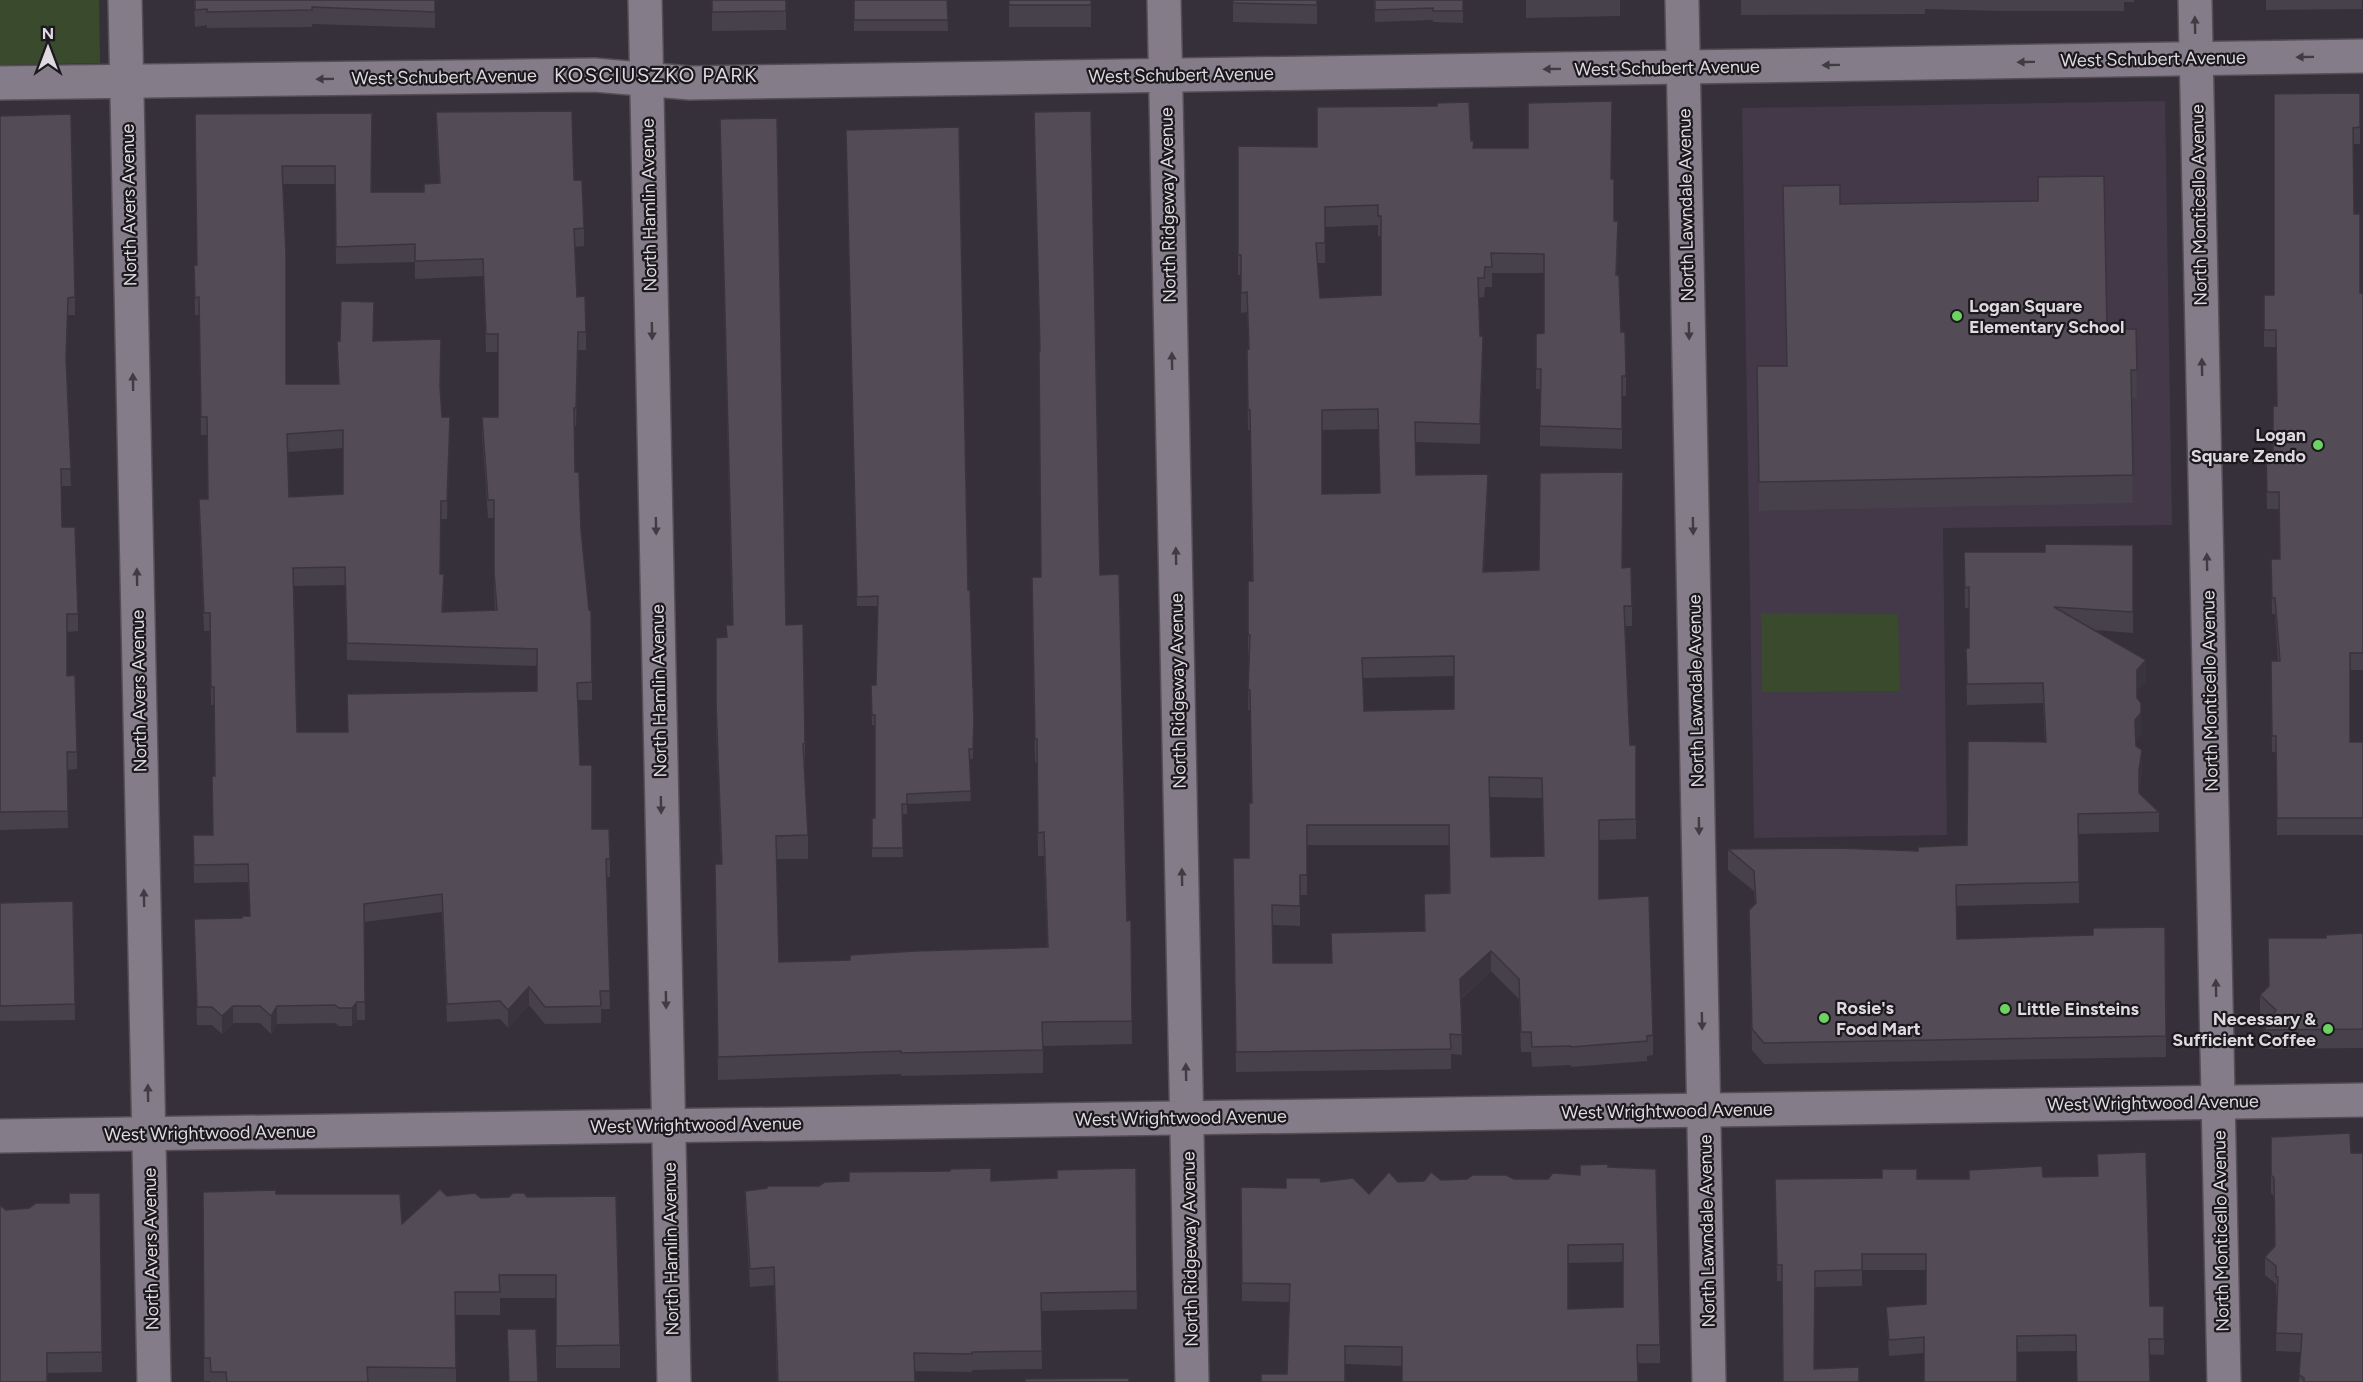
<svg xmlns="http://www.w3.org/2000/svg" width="2363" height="1382" viewBox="0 0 2363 1382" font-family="Figtree,sans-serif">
	<rect width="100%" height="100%" fill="#36303a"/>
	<path fill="#433948" d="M2165,101L2172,525L1943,528L1947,835L1754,838L1742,108Z"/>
	<g fill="#3a4a2d">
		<path d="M0,0H99L100,63L0,65Z"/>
		<path d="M1761,613L1898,614L1900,691L1762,692Z"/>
	</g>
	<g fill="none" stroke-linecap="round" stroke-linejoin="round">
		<g stroke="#544e56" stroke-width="36">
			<g id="minor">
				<path d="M125,0L154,1382"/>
				<path d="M645,0L674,1382"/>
				<path d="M1164,0L1192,1382"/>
				<path d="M1682,0L1709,1382"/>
				<path d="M2195,0L2224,1382"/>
				<path d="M0,83L594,75L690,83L2363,56"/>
				<path d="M0,1136L2363,1100"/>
			</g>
		</g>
		<use href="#minor" stroke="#847c88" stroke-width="33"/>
	</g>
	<g fill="#47414b" fill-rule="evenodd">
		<path d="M194,0H435V28L312,24V27L207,28V25L195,27Z"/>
		<path d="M712,0H786V30L712,31Z"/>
		<path d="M854,0H947L948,31H854Z"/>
		<rect x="1009" y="0" width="82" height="27"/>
		<path d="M1233,0H1317V24L1233,22Z"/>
		<path d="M1374,0H1463V23L1433,22V20L1375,22Z"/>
		<path d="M1526,0H1620V16L1526,18Z"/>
		<path d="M1741,0H2134V2H2124V11H2000L1925,9V14L1741,15Z"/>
		<path d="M2266,0H2362V9L2266,10Z"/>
		<path d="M2360,93V144H2353L2354,214L2360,293H2363V670H2350V742H2363V835H2277L2276,752H2272L2271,661H2278L2275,614H2272L2271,559H2280L2279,509H2267L2266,474L2273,457L2277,406L2276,347H2264V295H2274Z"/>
		<path d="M436,112L574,180L584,228V246L575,247L577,297L586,332V350H578L576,426H574L575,472L581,530L592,682V700H578L580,765L592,829L610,859V877H607L610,1009H601V1023L545,1024L529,1005L508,1028L500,1019L447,1022L442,912L364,922L365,1020H357L352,1026H339L335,1023L277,1024L271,1034L260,1023H233L222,1034L212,1025H197L194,919L242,918L250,916L248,882L194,883L193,835H213L212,776H215L214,705H211L210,631H204L199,517V499H208L207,435H201L199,315H195L194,265H197L195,114L372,113V192H424L439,183L436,130ZM283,184H335L336,264L415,262V279L483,276L486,352H498V417H482V434L488,518H494V589L495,610L443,612L444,592L440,574L441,519H447L450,435L442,417L440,390L441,357L373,341H337L338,384H286ZM343,448V494L289,497L287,452ZM345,585L347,660L537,666V691L347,732H297L294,586Z"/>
		<path d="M1034,112L1100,575L1127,921L1131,920L1132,1044L1043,1046V1073L901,1076V1074L718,1080L715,888L721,864L716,726V638L726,637V625H732L720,119L786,625L805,743V767H804L808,835V859H776L779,962L850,960L1047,947L1044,856H1038L1037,762H1035L1032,601L1041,577L1040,351Z"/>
		<path d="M0,116L75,297V315H68L66,365L71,486H61L62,527L78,614V631L67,632V676L77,752V769L67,770L68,828L0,830Z"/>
		<path d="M846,130L968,590L974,720L973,759H969L971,801L907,804V814H902L903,857H872V818H875V725H872L871,685H876L878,606H857Z"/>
		<path d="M1471,141L1474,148L1611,179L1614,221L1618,241L1617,275L1621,332L1626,376V396H1622V449L1540,446V389H1536V334L1544,333V273H1492V287H1485L1484,297L1478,298L1480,336L1483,356L1480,444L1415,442L1416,475L1488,494L1484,572L1622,568L1632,606V626H1625L1630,745H1636V839L1599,840V899L1653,1035V1055L1647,1056V1061L1571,1067V1065L1532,1067L1531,1052H1521L1519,999L1491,971L1461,999L1462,1055L1451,1054V1069L1236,1072L1233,858H1249L1251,803L1250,710H1248L1249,655H1248V581H1252L1250,430H1248L1247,369V349H1249L1247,312L1241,313V275H1238V146L1317,147ZM1378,225V236H1381V295L1320,298L1317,263H1325V227ZM1378,429L1380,493L1322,494V430ZM1454,676V709L1364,711L1363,678ZM1489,797L1542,798L1544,856L1491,857ZM1307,845H1449V893L1424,894V931L1331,963H1273L1272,925L1300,926V895H1307Z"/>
		<path d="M1783,186L1840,204L2107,329H2136L2137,398H2132L2133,503L1759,511L1757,366H1786Z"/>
		<path d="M2133,545V633L2095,630L2146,681L2137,691V698L2141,724V734L2136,739V746L2142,770L2139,793L2159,812V832L2079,834V903L1956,906L1957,939L2093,935L2165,927L2166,1057L1764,1064L1752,1050L1749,910L1755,904L1754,891L1728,870V849L1918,851L1967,845L2045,742L2043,703L1967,705L1966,648H1969V608H1965L1964,552H2045Z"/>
		<path d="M73,901L75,1020L0,1021V903Z"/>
		<path d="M2363,933V1048L2264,1049V1030L2269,1022L2260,1014V995L2269,987L2268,938H2326Z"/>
		<path d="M2271,1137L2363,1382H2299L2301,1352L2276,1351L2277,1295H2276V1284L2265,1275V1257L2274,1246V1197L2271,1193Z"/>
		<path d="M1580,1165L1608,1167L1660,1345V1363L1402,1366L1345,1364L1287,1374L1290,1302L1242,1301L1241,1187L1286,1188L1321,1182L1369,1194L1398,1182L1441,1180L1548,1179L1580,1175ZM1623,1262V1307L1568,1309V1263Z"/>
		<path d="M1136,1168L1137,1309L1041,1311L1042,1369L972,1370V1372L915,1371V1382H777L774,1285L750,1287L745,1208V1191L1057,1178Z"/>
		<path d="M1882,1169L1917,1179L2043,1177L2150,1306H2164V1355L2076,1351L1924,1353L1889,1356L1886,1307L1926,1304V1270H1862V1286L1815,1287L1783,1382L1782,1281H1777L1775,1179L1882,1178Z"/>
		<path d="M203,1192L276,1194L402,1224L447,1196L481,1198L509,1197L620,1345V1368H556V1298H500V1315H456V1382H210V1381H204Z"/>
		<path d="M100,1193L102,1372L47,1373L6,1210L29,1208L69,1203Z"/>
	</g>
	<g fill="#3a353d">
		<path d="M1483,336V356L1480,444V424Z"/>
		<path d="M450,417V435L447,519V501Z"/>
		<path d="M1488,474V494L1483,591V572Z"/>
		<path d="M2146,660V681L2137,691V670Z"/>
		<path d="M2141,703V734L2135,740V720Z"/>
		<path d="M2142,750V770L2139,791V770Z"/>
		<path d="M1491,951V971L1460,999V979Z"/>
		<path d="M529,987V1005L508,1028V1010Z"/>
		<path d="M357,1002V1020L352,1026V1008Z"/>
		<path d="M233,1006V1023L222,1034V1016Z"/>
		<path d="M277,1006V1024L271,1034V1016Z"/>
	</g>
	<g fill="#534c57" stroke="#3a353d" stroke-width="1.5" fill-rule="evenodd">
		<path d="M195,0H435V12L312,7V10L207,12V9L195,10Z"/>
		<path d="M712,0H786V11L712,12Z"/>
		<path d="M854,0H947L948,20H854Z"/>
		<rect x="1009" y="0" width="82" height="5"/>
		<path d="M1233,0H1317V5L1233,3Z"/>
		<path d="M1375,0H1463V11H1433V8L1375,10Z"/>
		<path d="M2360,93V127L2353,128L2354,214H2360V293H2363V653H2350V742H2363V818H2277L2276,736H2272L2271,661H2280L2275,598H2272L2271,559H2280L2279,492H2267L2266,458L2273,457V406H2277L2276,330H2264V295H2274V94Z"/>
		<path d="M1612,101L1611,179H1614V221H1618L1616,275H1619L1621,332H1625L1626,376H1622V429L1540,426L1541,369H1536V334L1544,333V254L1491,253L1492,267H1485L1484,278H1478L1480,336H1483L1480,424L1415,422L1416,475L1488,474L1483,572L1539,570L1540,473L1623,472L1622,568L1631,567L1632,606H1624L1630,745H1636V819L1599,820V899L1649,896L1653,1035L1647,1036V1041L1571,1047V1046L1532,1047L1531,1032H1521L1519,979L1491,951L1460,979L1462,1035L1450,1034L1451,1049L1236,1052L1233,858H1249V803H1252L1250,690H1248L1250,635H1248V581H1253L1250,410H1248L1247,349H1249L1247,292L1241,293V255H1238V146L1317,147V107L1437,106V103L1469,102L1471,141H1474L1473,148H1528V103ZM1378,205V216H1381V295L1320,298L1316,243H1325V207ZM1378,409L1380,493L1322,494V410ZM1454,656V709L1364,711L1362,658ZM1489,777L1542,778L1544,856L1491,857ZM1307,825H1449L1450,893L1424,894L1425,931L1331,933L1332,963H1273L1272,905L1300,906V875H1307Z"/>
		<path d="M572,111L574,180H582L584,228L574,229L577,297L585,296L586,332H578L576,408H574L575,472H579L581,530L589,610H591L592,682L577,683L580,765H592V829H609L610,859H606L610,991H600L601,1006L545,1007L529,987L508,1010L500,1001L447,1004L442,894L364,904L365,1002H357L352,1008H339L335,1005L277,1006L271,1016L260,1006H233L222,1016L212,1007H197L194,919L242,918V916H250L248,864L194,865L193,835H213L212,776H215L214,687H211L210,613H204L199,499H208L207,417H201L199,297L195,298L194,265H197L195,114L372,113L371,192H424V184L440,183L436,112ZM282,166H335L336,247L415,244V261L483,259L486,334H498V417H482L488,500H494V572L497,610L442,612L444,574H440L441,501H447L450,417H442L440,386L441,339L373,341L374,302L341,301L340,341H337L339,384H286V254ZM343,430V494L289,497L287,434ZM345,567L347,643L537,649V691L347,694L348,732H297L293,568Z"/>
		<path d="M1091,111L1100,575L1119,574L1127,921L1131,920L1132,1021L1042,1022L1043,1050L901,1053V1051L718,1057L715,864H722L716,703V638L727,637L726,625H733L720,119L777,118L786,625L803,624L805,743L803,744L808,835L776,836L779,962L850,960V955L916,951L1048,947L1044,832L1038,833L1037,739H1035L1032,577H1041L1039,351H1040L1034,112Z"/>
		<path d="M71,114L75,297L68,298L66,358L71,469H61L62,527H75L78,614H67V676L75,675L77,752H67L68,811L0,812V116Z"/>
		<path d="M959,127L968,590H970L974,720L973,749H969L971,791L907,794V804H902L903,848H872V818H875V715H872L871,685H876L878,596L857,597L846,130Z"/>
		<path d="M2104,176L2107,329H2136L2137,370H2131L2133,475L1759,482L1757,366H1787L1783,186L1840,185V204L2038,201V177Z"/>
		<path d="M2045,544L2133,545V612L2054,607L2146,660L2137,670V698L2141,703V713L2135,720L2136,746L2142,750L2139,770V793L2159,812L2078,814L2079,882L1956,885L1957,939L2093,935V928L2165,927L2166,1036L1764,1043L1752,1029L1749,910L1756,903L1754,871L1728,849L1837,848L1918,851V847L1967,845L1968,741L2046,742L2043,683L1967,684L1966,648H1969V587L1965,588L1964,552H2045Z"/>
		<path d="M73,901L75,1004L0,1006V903Z"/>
		<path d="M2363,933V1029L2264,1030L2276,1010L2260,995L2269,986L2268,938H2326V935Z"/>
		<path d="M2350,1133L2351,1153H2363V1382H2304V1378L2299,1375L2302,1334L2276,1333L2278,1277H2276V1266L2265,1257L2275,1246L2274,1178L2271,1175V1137Z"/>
		<path d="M2146,1152L2150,1306H2164V1339H2149L2150,1382H2077L2076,1335L2017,1336V1382H1924V1337L1889,1340L1886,1307L1926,1304V1254H1862V1270L1815,1271L1814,1369L1859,1367V1382H1783L1782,1265H1777L1775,1179L1882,1178V1169H1917V1179H1969V1170L2042,1166L2043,1177L2098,1176L2097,1154Z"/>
		<path d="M1608,1164V1167L1656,1169L1660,1345H1637L1638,1382H1402V1347L1345,1346V1382H1261V1374H1287L1290,1284L1242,1283L1241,1187L1286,1188V1178H1320L1321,1182L1353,1178L1369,1194L1389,1172L1398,1182L1424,1181L1431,1172L1441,1180L1467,1179L1473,1175H1506L1514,1179H1548L1553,1173L1580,1175V1165ZM1623,1244V1307L1568,1309V1245Z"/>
		<path d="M991,1168V1181L1057,1178V1170L1136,1168L1137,1291L1041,1293L1042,1351L972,1352V1354L914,1353L915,1382H778L774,1267L750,1269L745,1191L767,1188V1186H819L825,1182L849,1181V1172L950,1171V1169Z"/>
		<path d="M440,1189L447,1196L475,1193L481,1198L509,1197L513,1193H524L527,1197L616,1196L620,1345L556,1346V1275H499L500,1292H455L456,1368L367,1367L368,1382H227L226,1372H211L210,1358H204L203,1192L276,1190V1194H400L402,1224Z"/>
		<path d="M69,1193H100L102,1352L47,1353V1382H0V1205L6,1210L29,1208L36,1203H69Z"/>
		<path d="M507,1329H536L538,1382H509Z"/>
		<path d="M1129,1378V1382H1025V1379Z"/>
	</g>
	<defs><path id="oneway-solid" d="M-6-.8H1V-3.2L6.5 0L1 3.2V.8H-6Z" transform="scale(1.5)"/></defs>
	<g fill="#403c43">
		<use href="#oneway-solid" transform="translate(2195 25) rotate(-91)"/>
		<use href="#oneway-solid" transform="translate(2305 57) rotate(179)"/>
		<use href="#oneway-solid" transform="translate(2026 62) rotate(179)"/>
		<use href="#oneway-solid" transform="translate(1831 65) rotate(179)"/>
		<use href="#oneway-solid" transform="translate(1552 69) rotate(179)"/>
		<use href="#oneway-solid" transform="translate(325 79) rotate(179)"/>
		<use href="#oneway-solid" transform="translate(652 331) rotate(89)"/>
		<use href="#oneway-solid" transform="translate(1689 331) rotate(89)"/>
		<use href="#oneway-solid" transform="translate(1172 361) rotate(-91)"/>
		<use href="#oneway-solid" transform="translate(2202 367) rotate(-91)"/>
		<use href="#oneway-solid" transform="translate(133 382) rotate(-91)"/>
		<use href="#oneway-solid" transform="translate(656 526) rotate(89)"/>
		<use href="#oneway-solid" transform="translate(1693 526) rotate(89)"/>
		<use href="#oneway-solid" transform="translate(1176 556) rotate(-91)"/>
		<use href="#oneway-solid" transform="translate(2207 562) rotate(-91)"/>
		<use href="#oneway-solid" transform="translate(137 577) rotate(-91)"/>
		<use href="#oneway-solid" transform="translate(661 805) rotate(89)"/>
		<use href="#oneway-solid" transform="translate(1699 826) rotate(89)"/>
		<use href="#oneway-solid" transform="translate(1182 877) rotate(-91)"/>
		<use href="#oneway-solid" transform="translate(144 898) rotate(-91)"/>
		<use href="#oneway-solid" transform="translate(2216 988) rotate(-91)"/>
		<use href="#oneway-solid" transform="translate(666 1000) rotate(89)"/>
		<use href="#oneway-solid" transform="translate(1702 1021) rotate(89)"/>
		<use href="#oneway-solid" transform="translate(1186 1072) rotate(-91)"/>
		<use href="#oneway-solid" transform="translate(148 1093) rotate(-91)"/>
	</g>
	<g fill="#6cd362" stroke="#1c191e" stroke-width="2">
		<circle cx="1957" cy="316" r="6"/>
		<circle cx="2318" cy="445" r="6"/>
		<circle cx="2005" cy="1009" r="6"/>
		<circle cx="1824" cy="1018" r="6"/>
		<circle cx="2328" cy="1029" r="6"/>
	</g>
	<g text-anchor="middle" stroke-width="4.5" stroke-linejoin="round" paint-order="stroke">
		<g font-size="18" fill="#dedae0" stroke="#1c191e">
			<text transform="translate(2153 59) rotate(-1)" y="6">West Schubert Avenue</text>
			<text transform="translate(1667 68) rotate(-1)" y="6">West Schubert Avenue</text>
			<text transform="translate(1181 75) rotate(-1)" y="6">West Schubert Avenue</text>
			<text transform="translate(444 77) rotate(-1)" y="6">West Schubert Avenue</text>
			<text transform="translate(129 205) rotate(-91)" y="6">North Avers Avenue</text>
			<text transform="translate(649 205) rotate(-91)" y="6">North Hamlin Avenue</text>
			<text transform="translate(1168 205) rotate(-91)" y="6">North Ridgeway Avenue</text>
			<text transform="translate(1686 205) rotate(-91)" y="6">North Lawndale Avenue</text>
			<text transform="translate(2199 205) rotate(-91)" y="6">North Monticello Avenue</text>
			<text transform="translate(139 691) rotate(-91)" y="6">North Avers Avenue</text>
			<text transform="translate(659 691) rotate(-91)" y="6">North Hamlin Avenue</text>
			<text transform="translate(1178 691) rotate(-91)" y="6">North Ridgeway Avenue</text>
			<text transform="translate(1696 691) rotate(-91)" y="6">North Lawndale Avenue</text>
			<text transform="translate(2210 691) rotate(-91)" y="6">North Monticello Avenue</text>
			<text transform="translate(2153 1103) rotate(-1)" y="6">West Wrightwood Avenue</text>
			<text transform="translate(1667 1111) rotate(-1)" y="6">West Wrightwood Avenue</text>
			<text transform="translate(1181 1118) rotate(-1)" y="6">West Wrightwood Avenue</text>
			<text transform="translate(696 1125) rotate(-1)" y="6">West Wrightwood Avenue</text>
			<text transform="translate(210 1133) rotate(-1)" y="6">West Wrightwood Avenue</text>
			<text transform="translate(1707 1231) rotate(-91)" y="6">North Lawndale Avenue</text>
			<text transform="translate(2221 1231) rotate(-91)" y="6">North Monticello Avenue</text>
			<text transform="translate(151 1249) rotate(-91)" y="6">North Avers Avenue</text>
			<text transform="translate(671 1249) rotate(-91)" y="6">North Hamlin Avenue</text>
			<text transform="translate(1190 1249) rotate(-91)" y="6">North Ridgeway Avenue</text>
		</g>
		<g font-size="18" font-weight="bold" fill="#dedae0" stroke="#1c191e" text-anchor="start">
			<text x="1969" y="312">Logan Square<tspan x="1969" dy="21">Elementary School</tspan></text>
			<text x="2306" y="441" text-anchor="end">Logan<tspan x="2306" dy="21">Square Zendo</tspan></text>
			<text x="1836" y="1014">Rosie's<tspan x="1836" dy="21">Food Mart</tspan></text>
			<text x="2017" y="1015">Little Einsteins</text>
			<text x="2316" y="1025" text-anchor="end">Necessary &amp;<tspan x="2316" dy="21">Sufficient Coffee</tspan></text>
		</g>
		<g font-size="20" letter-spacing="1.5" fill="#dedae0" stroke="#1c191e">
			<text x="656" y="82">KOSCIUSZKO PARK</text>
		</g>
	</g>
	<g transform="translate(48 48)" stroke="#1c191e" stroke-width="4.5" paint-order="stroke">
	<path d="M0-4.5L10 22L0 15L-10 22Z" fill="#dedae0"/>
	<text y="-9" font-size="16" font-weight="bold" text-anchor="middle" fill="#dedae0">N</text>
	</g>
</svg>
